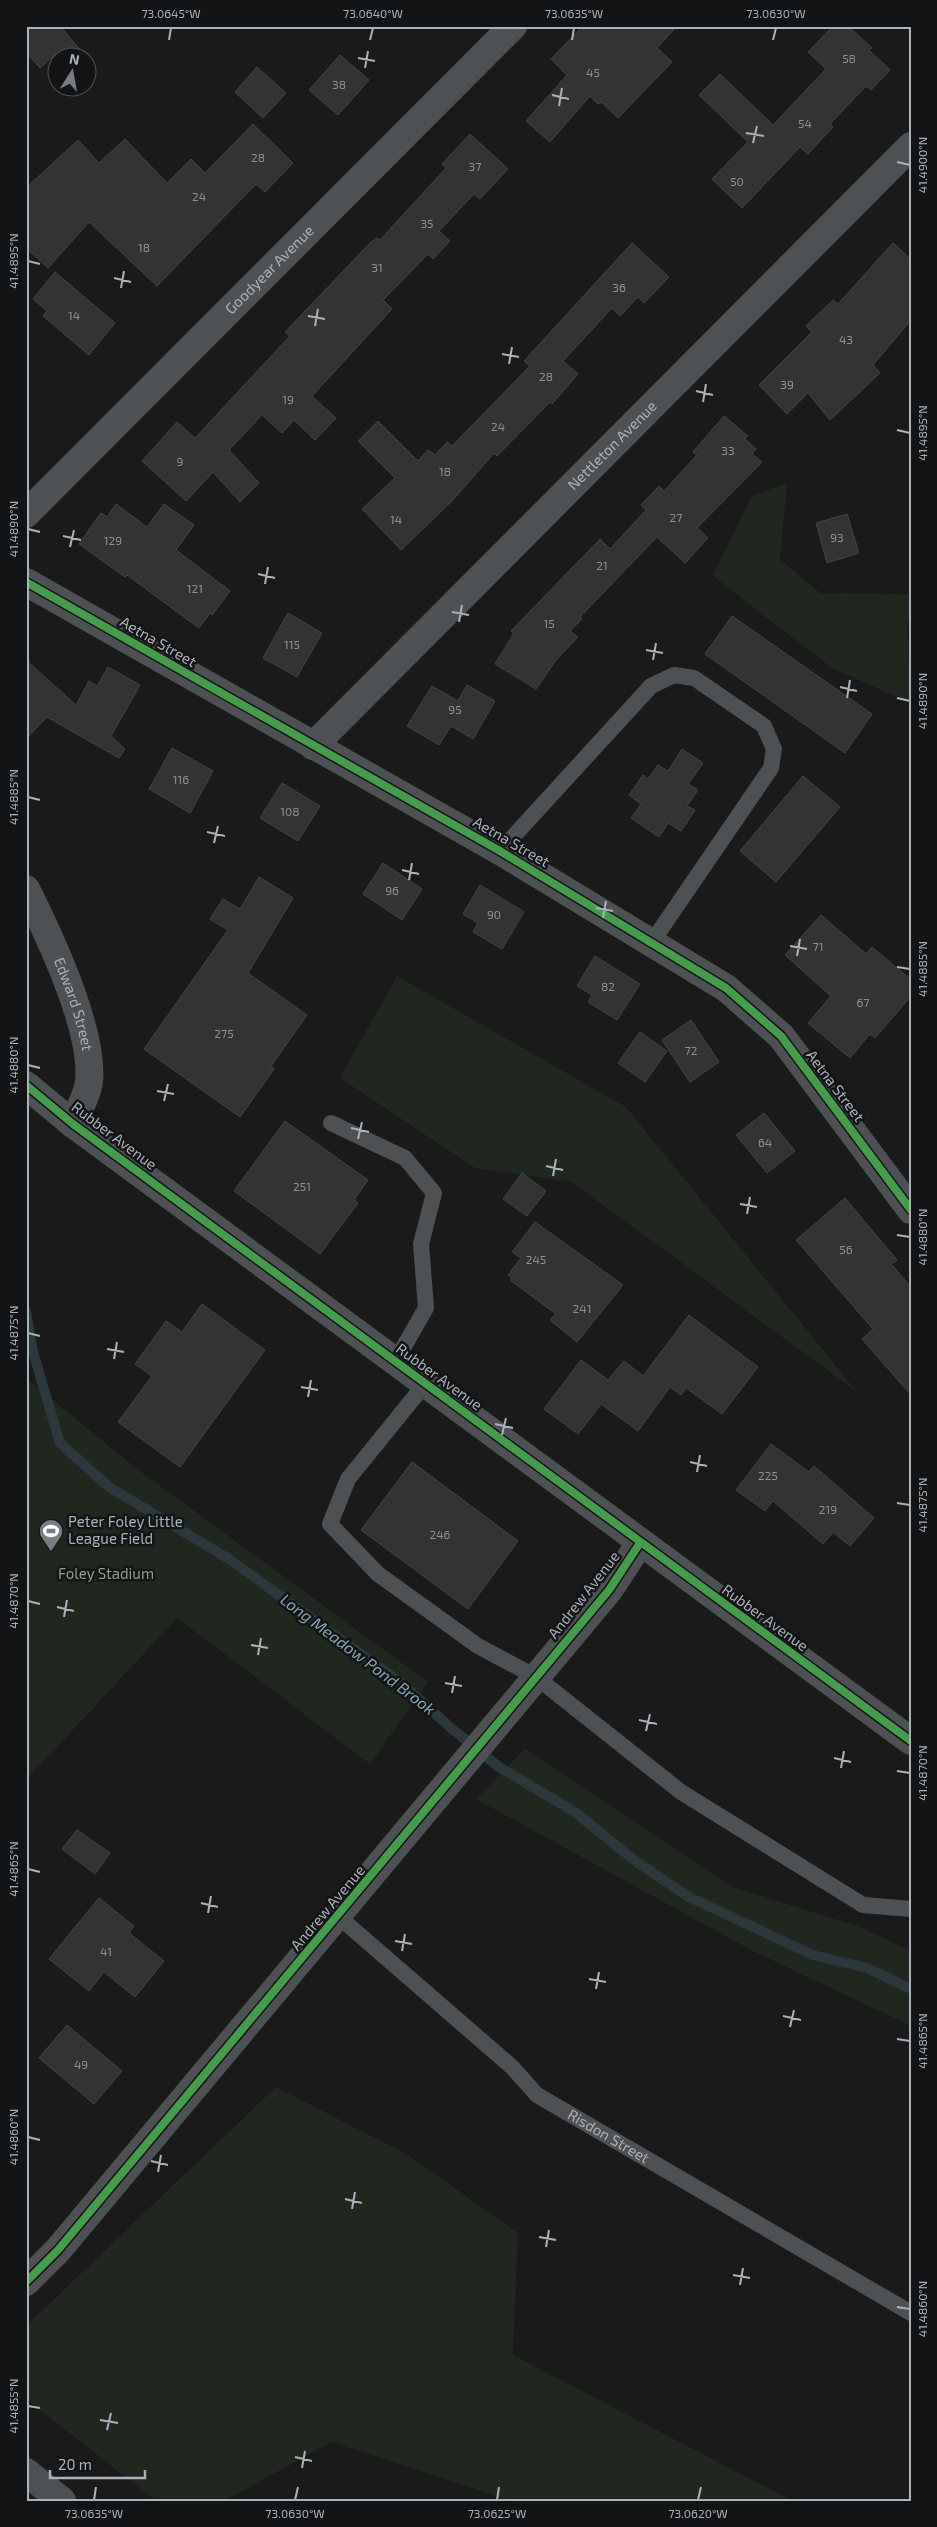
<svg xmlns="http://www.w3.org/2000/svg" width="937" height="2527" viewBox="0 0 937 2527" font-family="'Exo 2',sans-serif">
	<rect width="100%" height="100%" fill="#1a1a1a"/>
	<g fill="#20271f">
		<path d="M787,483L780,559L820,593L911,594V621L907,622L911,703L832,668L713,576L752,496Z"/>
		<path d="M397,976L626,1107L857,1392L572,1182L475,1168L340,1078Z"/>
		<path d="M26,1378L137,1469L428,1682L370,1764L177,1618L26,1780Z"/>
		<path d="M525,1749L733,1887L860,1927L911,1951V2026L749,1949L476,1799Z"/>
		<path d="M276,2087L408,2155L518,2233L513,2355L793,2501H512L332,2442L224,2501H156L26,2399V2326Z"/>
	</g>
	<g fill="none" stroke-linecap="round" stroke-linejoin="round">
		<path stroke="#2d383c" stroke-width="10" d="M26,1311L33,1352L60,1443L109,1487L229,1559L400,1682L451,1728L499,1767L575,1812L634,1860L689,1897L813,1955L867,1968L911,1989"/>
	</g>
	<g fill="#333334" stroke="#424446">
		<path d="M26,26H60L87,58H58V66L51,58L40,68L26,52Z"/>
		<path d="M583,26H677L657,48L672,62L618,118L601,102L598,104L590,96L550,142L526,121L567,75L551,59Z"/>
		<path d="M833,26H848L872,48L869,50L890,70L871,90L866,86L830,124L833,127L808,154L800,147L742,208L712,179L748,142L699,95L720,74L773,125L826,69L808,52Z"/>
		<path d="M340,55L369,80L338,115L309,90Z"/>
		<path d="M257,67L286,93L263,118L235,92Z"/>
		<path d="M253,124L293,163L265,192L256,184L157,286L89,222L48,268L26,248V188L78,140L99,163L125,139L167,183L191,159L205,173Z"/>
		<path d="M470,134L508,169L480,199L474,194L439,231L450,241L433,259L428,254L383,300L392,309L312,396L336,418L315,440L294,420L282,433L262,415L229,450L259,483L240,502L213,472L186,501L142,461L177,422L195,438L290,336L285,332L370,243L377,238L380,240L446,168L442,164Z"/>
		<path d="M632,243L669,277L644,303L638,297L620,316L612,308L563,361L578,374L552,404L550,402L497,456L494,453L453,500L401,550L362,509L395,478L358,441L378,421L418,461L428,450L435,455L447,442L452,446L530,366L524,361Z"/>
		<path d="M893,243L911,259V320L873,365L880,373L830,420L808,393L787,414L759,385L812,332L806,326L833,300L838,304Z"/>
		<path d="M55,272L115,323L89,355L43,316L47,311L33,299Z"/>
		<path d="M724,416L748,436L744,438L756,449L752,454L762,462L697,528L708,538L685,563L657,537L580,617L582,619L570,631L578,637L556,660L536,689L495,664L514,633L511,631L600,539L610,549L646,510L641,505L659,486L664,491L697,455L693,452Z"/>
		<path d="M116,504L147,527L164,504L194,525L176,550L230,591L212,615L210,613L199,628L127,575L125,577L79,544L101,513L107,517Z"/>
		<path d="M847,514L859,553L827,563L816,523Z"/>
		<path d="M288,613L322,633L297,677L263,658Z"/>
		<path d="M732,616L872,714L845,753L705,654Z"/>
		<path d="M26,660L76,705L89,681L97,686L108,667L140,685L111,736L125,749L119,758L47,717L26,739Z"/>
		<path d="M467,685L495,701L473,739L451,726L439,745L407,726L432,686L458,701Z"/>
		<path d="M172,748L213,771L190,813L149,789Z"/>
		<path d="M682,749L703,763L688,784L698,790L687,806L695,810L681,831L668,823L659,837L631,818L641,804L629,795L643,775L648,779L658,765L668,771Z"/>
		<path d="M803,776L840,807L776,882L740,851Z"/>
		<path d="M282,783L320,806L298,841L260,818Z"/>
		<path d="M383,863L422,889L402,920L363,894Z"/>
		<path d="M259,877L293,898L248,973L307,1015L271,1066L274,1069L240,1117L144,1049L228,930L210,919L223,899L240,909Z"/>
		<path d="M480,885L524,912L502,949L473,932L478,923L463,914Z"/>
		<path d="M821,915L866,954L872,947L911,980V996L875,1038L870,1034L850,1058L808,1023L831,996L785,955Z"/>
		<path d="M595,956L640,984L617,1020L588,1002L592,995L577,986Z"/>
		<path d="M691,1020L719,1062L690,1082L662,1040Z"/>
		<path d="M640,1032L667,1051L645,1082L618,1063Z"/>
		<path d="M764,1113L795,1151L767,1173L736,1135Z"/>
		<path d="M285,1121L368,1180L354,1200L358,1203L320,1254L234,1191Z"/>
		<path d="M522,1173L546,1191L527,1216L503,1199Z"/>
		<path d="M845,1198L897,1260L891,1264L911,1287V1395L862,1339L873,1329L796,1240Z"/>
		<path d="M535,1222L623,1285L577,1342L550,1320L556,1314L510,1280L512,1278L508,1275L521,1258L512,1252Z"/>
		<path d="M202,1304L265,1350L180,1467L118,1422L152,1376L135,1364L166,1321L182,1332Z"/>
		<path d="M689,1315L758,1367L722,1414L686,1388L681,1395L670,1387L638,1431L601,1404L578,1434L544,1409L581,1360L608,1380L624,1361L643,1376Z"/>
		<path d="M771,1444L809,1472L814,1466L874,1518L850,1546L833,1532L823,1544L773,1501L765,1511L736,1490Z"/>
		<path d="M412,1462L518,1541L468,1609L361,1530Z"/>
		<path d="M77,1830L110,1853L95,1874L62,1849Z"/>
		<path d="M99,1898L134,1926L129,1933L164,1961L135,1997L104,1972L89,1991L49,1959Z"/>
		<path d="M67,2025L122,2071L94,2104L39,2058Z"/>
	</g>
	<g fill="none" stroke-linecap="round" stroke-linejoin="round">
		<g stroke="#4e5153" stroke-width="16">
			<path d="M500,851L651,686L674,675L694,678L764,726L774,749L771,768L652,942"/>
			<path d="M331,1123L405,1158L434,1193L421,1244L426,1308L395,1362"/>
			<path d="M425,1384L348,1479L330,1524L378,1574L478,1646L536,1677L681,1792L863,1905L911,1909"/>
			<path id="s1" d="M339,1917L512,2067L537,2095L911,2313"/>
		</g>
		<g stroke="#4e5153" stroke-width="28">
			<path id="s2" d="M26,514L513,26"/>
			<path d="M26,582L500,851L726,988L781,1036L911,1210"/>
			<path id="s3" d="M313,746L911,146"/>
			<path id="s4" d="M26,889C49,935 94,1030 89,1081C88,1094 78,1111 73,1124"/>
			<path d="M26,2282L58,2250L609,1590L640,1543"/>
			<path d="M26,2472L62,2501"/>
		</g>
		<path stroke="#4e5153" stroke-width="28" d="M26,1085L73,1124L911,1741"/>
		<g stroke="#131416" stroke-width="11">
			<g id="cycleway">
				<path d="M26,582L500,851L726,988L781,1036L911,1210"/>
				<path d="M26,1085L73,1124L911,1741"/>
				<path d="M26,2282L58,2250L609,1590L640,1543"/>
			</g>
		</g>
		<use href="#cycleway" stroke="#469c4c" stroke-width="8"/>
	</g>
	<path fill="none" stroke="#abb3ba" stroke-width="2" d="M169,40L171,28M370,40L373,28M572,40L574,28M773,40L776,28M358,58L375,61M365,68L368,51M552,95L569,99M559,106L562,88M746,133L764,136M753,143L757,126M897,162L910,165M28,261L40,264M114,278L131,282M121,288L124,271M308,316L325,319M315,326L318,309M502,354L519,357M509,364L512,347M696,391L713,395M703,402L706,384M897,430L910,433M28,529L40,532M63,536L81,540M70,547L74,530M258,574L275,578M265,584L268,567M452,612L469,615M459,622L462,605M646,650L663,653M653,660L656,643M840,687L857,691M847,698L850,680M897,698L910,701M28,797L40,800M207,832L225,836M214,843L218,826M402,870L419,874M409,880L412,863M596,908L613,911M603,918L606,901M790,946L807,949M797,956L800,939M897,967L910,969M28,1065L40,1068M157,1091L174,1094M164,1101L168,1084M351,1128L369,1132M358,1139L362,1122M546,1166L563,1170M553,1176L556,1159M740,1204L757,1207M747,1214L750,1197M897,1235L910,1237M28,1333L40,1336M107,1349L124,1352M114,1359L117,1342M301,1387L318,1390M308,1397L311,1380M495,1424L513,1428M502,1435L506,1418M690,1462L707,1466M697,1472L700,1455M897,1503L910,1505M28,1601L40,1604M57,1607L74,1611M64,1617L67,1600M251,1645L268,1648M258,1655L261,1638M445,1683L462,1686M452,1693L455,1676M639,1720L657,1724M646,1731L650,1714M834,1758L851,1762M841,1768L844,1751M897,1771L910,1773M28,1869L40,1872M201,1903L218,1907M208,1913L211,1896M395,1941L412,1944M402,1951L405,1934M589,1979L606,1982M596,1989L599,1972M783,2016L801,2020M790,2027L794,2010M897,2039L910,2041M28,2137L40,2140M151,2161L168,2165M158,2172L161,2155M345,2199L362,2203M352,2209L355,2192M539,2237L556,2240M546,2247L549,2230M733,2275L750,2278M740,2285L743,2268M897,2307L910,2309M28,2406L40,2408M100,2420L118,2423M107,2430L111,2413M295,2457L312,2461M302,2468L305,2451M94,2500L96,2487M295,2500L298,2487M497,2500L499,2487M698,2500L701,2487"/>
	<defs>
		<g id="stadium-pin" transform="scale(1.25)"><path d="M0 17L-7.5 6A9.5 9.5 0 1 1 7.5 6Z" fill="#787d82" stroke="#131416"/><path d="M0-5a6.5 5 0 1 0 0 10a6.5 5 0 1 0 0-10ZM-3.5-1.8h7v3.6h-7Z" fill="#fff"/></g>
	</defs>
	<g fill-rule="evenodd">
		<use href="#stadium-pin" x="51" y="1531"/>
	</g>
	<g text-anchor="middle" stroke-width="5" stroke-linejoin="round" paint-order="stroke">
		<g font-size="12" fill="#8d9398">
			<text x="849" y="63">58</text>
			<text x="593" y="77">45</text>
			<text x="339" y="89">38</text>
			<text x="805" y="128">54</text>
			<text x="258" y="162">28</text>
			<text x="475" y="171">37</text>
			<text x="737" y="186">50</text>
			<text x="199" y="201">24</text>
			<text x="427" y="228">35</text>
			<text x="144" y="252">18</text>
			<text x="377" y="272">31</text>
			<text x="619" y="292">36</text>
			<text x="74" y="320">14</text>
			<text x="846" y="344">43</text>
			<text x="546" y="381">28</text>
			<text x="787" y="389">39</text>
			<text x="288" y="404">19</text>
			<text x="498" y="431">24</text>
			<text x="728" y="455">33</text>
			<text x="180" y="466">9</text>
			<text x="445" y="476">18</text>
			<text x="676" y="522">27</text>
			<text x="396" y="524">14</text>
			<text x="837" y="542">93</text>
			<text x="113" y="545">129</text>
			<text x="602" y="570">21</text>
			<text x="195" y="593">121</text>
			<text x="549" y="628">15</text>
			<text x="292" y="649">115</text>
			<text x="455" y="714">95</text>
			<text x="181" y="784">116</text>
			<text x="290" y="816">108</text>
			<text x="392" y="895">96</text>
			<text x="494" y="919">90</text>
			<text x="818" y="951">71</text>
			<text x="608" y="991">82</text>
			<text x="863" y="1007">67</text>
			<text x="224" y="1038">275</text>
			<text x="691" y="1055">72</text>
			<text x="765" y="1147">64</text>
			<text x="302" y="1191">251</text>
			<text x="846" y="1254">56</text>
			<text x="536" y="1264">245</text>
			<text x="582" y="1313">241</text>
			<text x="768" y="1480">225</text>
			<text x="828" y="1514">219</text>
			<text x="440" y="1539">246</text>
			<text x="106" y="1956">41</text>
			<text x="81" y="2069">49</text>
		</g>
		<g font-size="15" fill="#abb3ba" stroke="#131416">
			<text dy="5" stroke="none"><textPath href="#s2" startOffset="345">Goodyear Avenue</textPath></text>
			<text dy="5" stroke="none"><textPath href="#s3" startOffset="424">Nettleton Avenue</textPath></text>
			<text transform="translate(158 642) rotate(30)" y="5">Aetna Street</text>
			<text transform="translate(511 842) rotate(30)" y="5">Aetna Street</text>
			<text dy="5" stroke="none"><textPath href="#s4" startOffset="125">Edward Street</textPath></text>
			<text transform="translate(835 1086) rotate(53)" y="5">Aetna Street</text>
			<text transform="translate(114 1136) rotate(37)" y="5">Rubber Avenue</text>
			<text transform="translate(439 1377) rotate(36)" y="5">Rubber Avenue</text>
			<text transform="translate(584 1595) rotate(-52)" y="5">Andrew Avenue</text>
			<text transform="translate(765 1618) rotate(36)" y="5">Rubber Avenue</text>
			<text transform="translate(328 1908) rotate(-50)" y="5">Andrew Avenue</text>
			<text dy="5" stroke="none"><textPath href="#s1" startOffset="349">Risdon Street</textPath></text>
		</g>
		<g font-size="15" fill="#abb3ba" stroke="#131416" text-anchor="start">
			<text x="68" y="1527">Peter Foley Little<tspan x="68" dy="17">League Field</tspan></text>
		</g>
		<g font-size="15" fill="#89a483" stroke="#131416">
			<text x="106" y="1579">Foley Stadium</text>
		</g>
		<g font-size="16" font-style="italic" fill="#83a9b4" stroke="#131416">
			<text transform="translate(358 1654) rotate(37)" y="6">Long Meadow Pond Brook</text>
		</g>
	</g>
	<rect width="937" height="2527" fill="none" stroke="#131416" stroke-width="55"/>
	<g transform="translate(72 72) rotate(11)"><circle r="24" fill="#131416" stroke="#505458"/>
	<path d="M0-4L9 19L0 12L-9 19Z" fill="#787d82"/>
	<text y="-8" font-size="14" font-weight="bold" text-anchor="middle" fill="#abb3ba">N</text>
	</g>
	<path d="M50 2470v8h95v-8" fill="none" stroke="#abb3ba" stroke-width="2.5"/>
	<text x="58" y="2470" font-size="15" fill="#abb3ba" stroke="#131416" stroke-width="4" paint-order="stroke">20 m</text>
	<rect x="28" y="28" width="882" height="2472" fill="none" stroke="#abb3ba" stroke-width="2"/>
	<g font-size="12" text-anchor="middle" fill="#abb3ba">
		<text x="171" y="18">73.0645°W</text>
		<text x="373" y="18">73.0640°W</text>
		<text x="574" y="18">73.0635°W</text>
		<text x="776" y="18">73.0630°W</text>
		<text transform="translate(923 165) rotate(-90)" y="4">41.4900°N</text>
		<text transform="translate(14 261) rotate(-90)" y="4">41.4895°N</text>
		<text transform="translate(923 433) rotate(-90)" y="4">41.4895°N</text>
		<text transform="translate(14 529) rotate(-90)" y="4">41.4890°N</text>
		<text transform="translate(923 701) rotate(-90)" y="4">41.4890°N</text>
		<text transform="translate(14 797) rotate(-90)" y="4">41.4885°N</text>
		<text transform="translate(923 969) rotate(-90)" y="4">41.4885°N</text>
		<text transform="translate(14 1065) rotate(-90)" y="4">41.4880°N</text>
		<text transform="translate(923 1237) rotate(-90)" y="4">41.4880°N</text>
		<text transform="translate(14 1333) rotate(-90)" y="4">41.4875°N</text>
		<text transform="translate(923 1505) rotate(-90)" y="4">41.4875°N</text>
		<text transform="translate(14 1601) rotate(-90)" y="4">41.4870°N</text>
		<text transform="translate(923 1773) rotate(-90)" y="4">41.4870°N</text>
		<text transform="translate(14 1869) rotate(-90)" y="4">41.4865°N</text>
		<text transform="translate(923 2041) rotate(-90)" y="4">41.4865°N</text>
		<text transform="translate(14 2137) rotate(-90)" y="4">41.4860°N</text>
		<text transform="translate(923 2309) rotate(-90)" y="4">41.4860°N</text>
		<text transform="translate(14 2406) rotate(-90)" y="4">41.4855°N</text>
		<text x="94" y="2518">73.0635°W</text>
		<text x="295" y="2518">73.0630°W</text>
		<text x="497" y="2518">73.0625°W</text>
		<text x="698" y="2518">73.0620°W</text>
	</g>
</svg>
